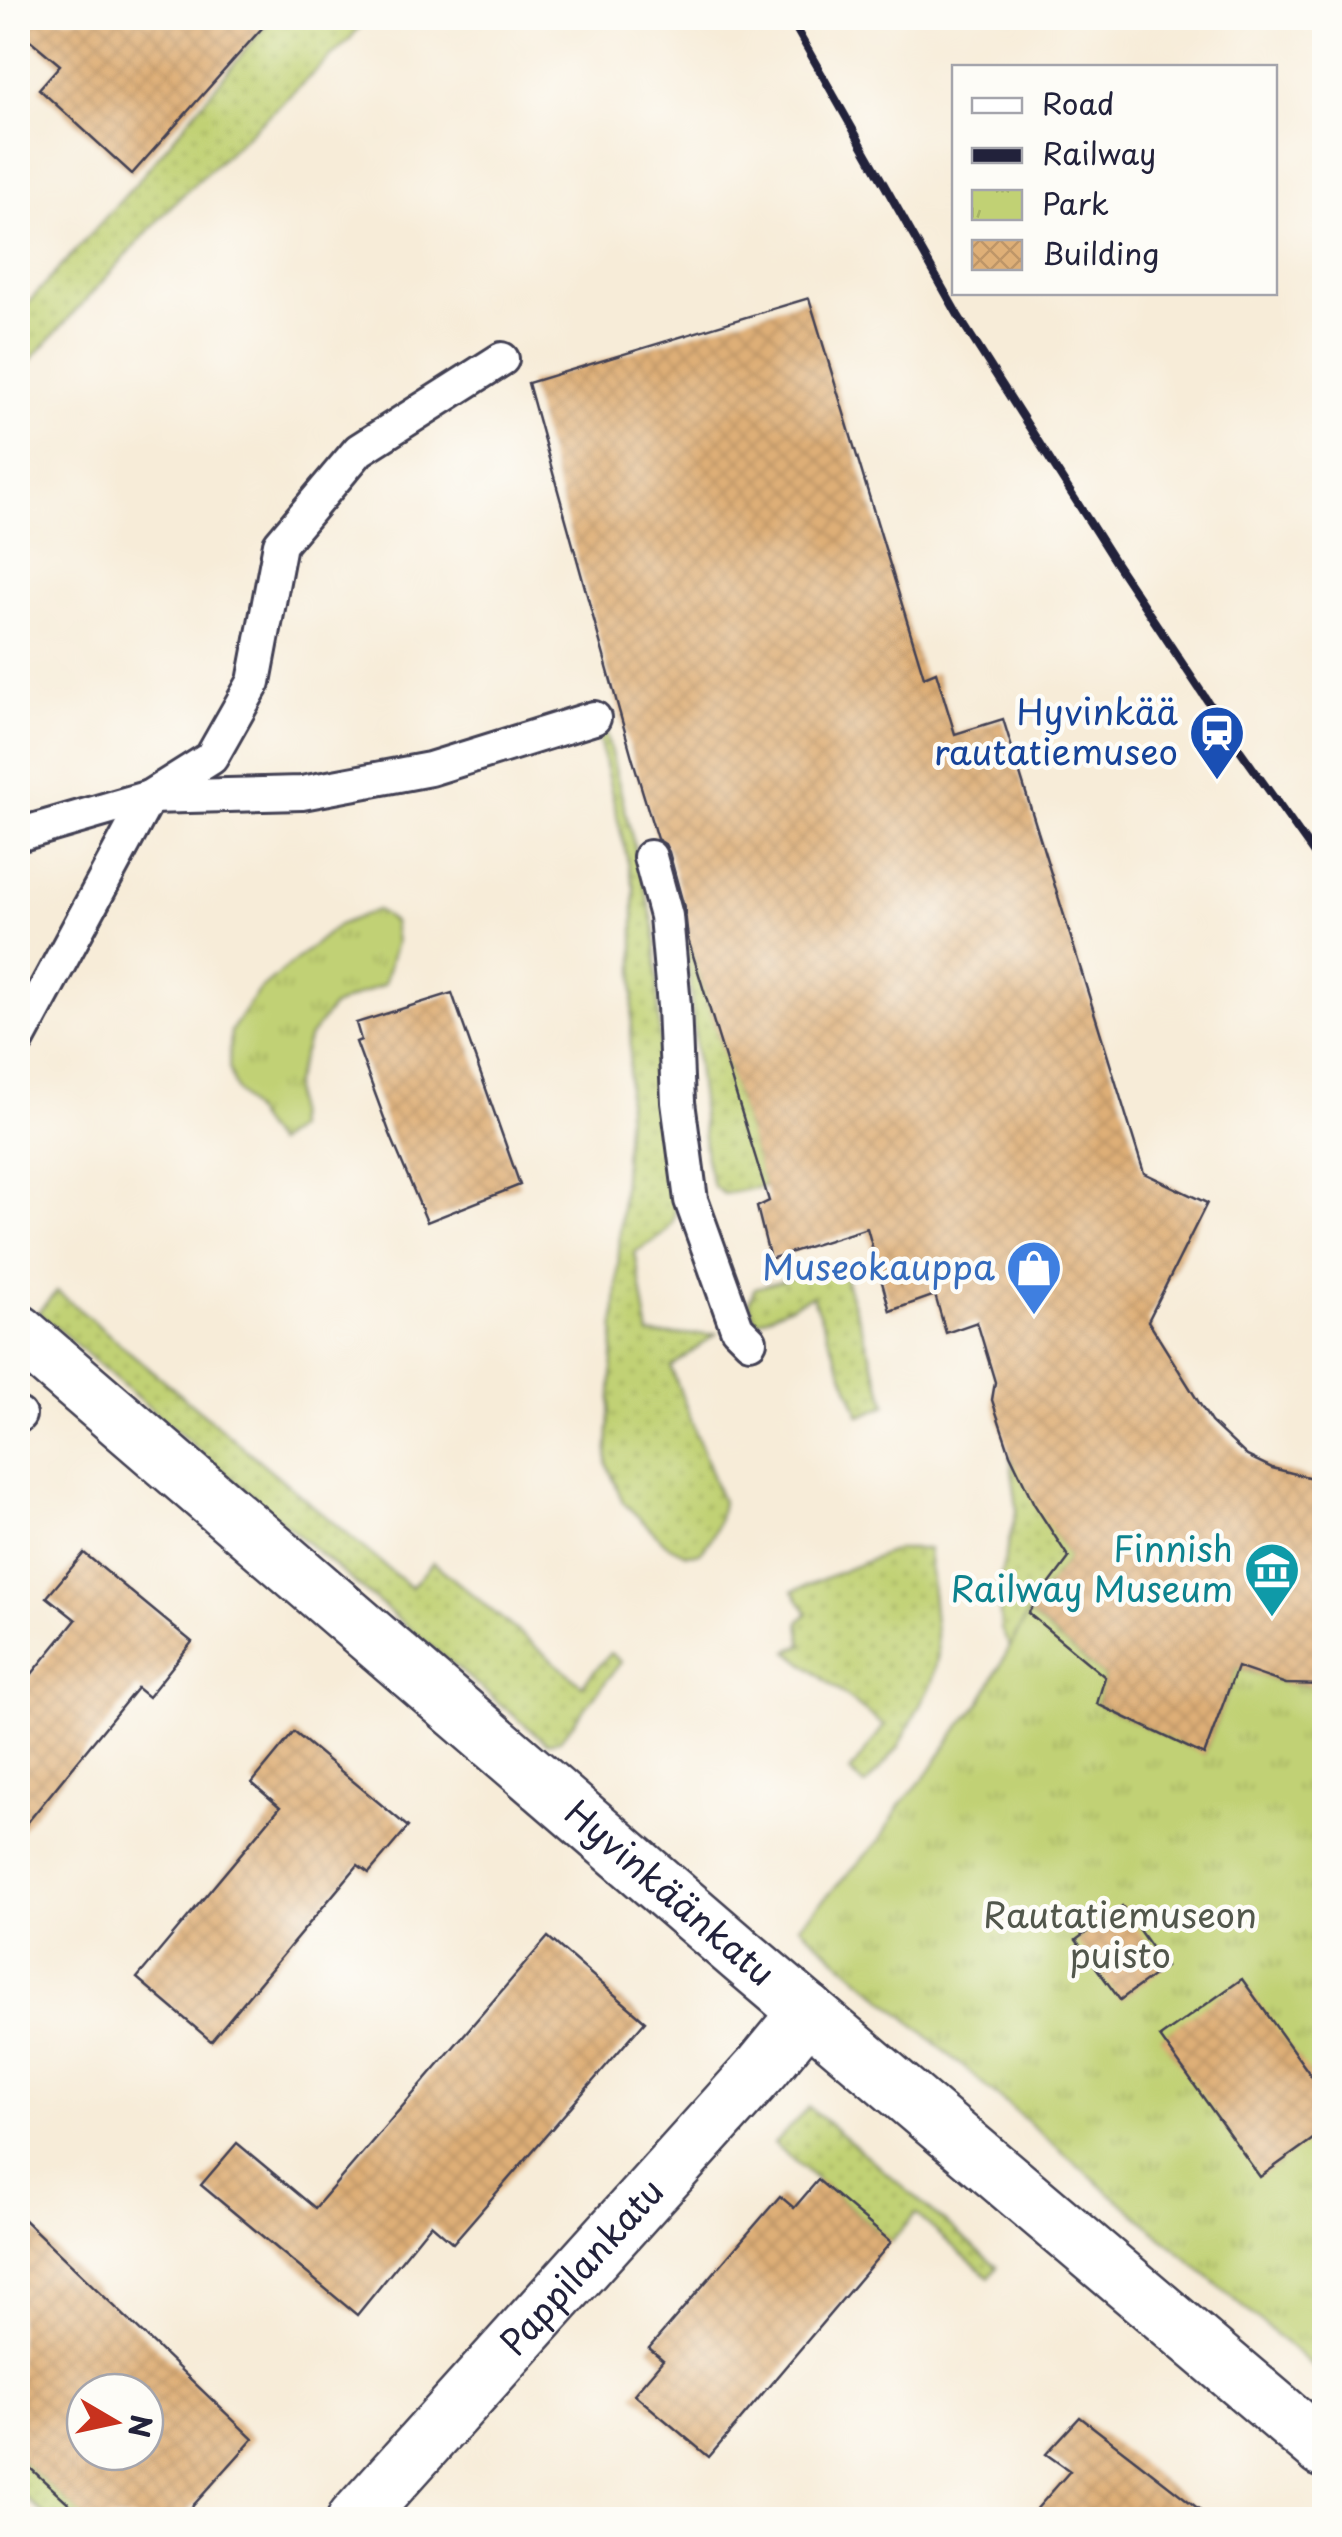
<svg xmlns="http://www.w3.org/2000/svg" width="1342" height="2537" viewBox="0 0 1342 2537" font-family="'Playpen Sans',sans-serif">
	<defs>
		<pattern id="grass-dots" width="8" height="8" patternUnits="userSpaceOnUse" patternTransform="scale(2.5)"><rect width="8" height="8" fill="#c1d174"/><path d="M2 2h.1M6 6h.1" fill="none" stroke="#a6b365" stroke-width="1.8" stroke-linecap="round"/></pattern>
		<pattern id="park-tufts" width="24" height="20" patternUnits="userSpaceOnUse" patternTransform="scale(2.5)"><rect width="24" height="20" fill="#c1d174"/><path d="M3 7l-1-3M5 7V3M7 7l1-3M15 17l-1-3M17 17v-4M19 17l1-3" fill="none" stroke="#a6b365"/></pattern>
		<pattern id="building-cross-hatch" width="8" height="8" patternUnits="userSpaceOnUse" patternTransform="scale(2.5)"><rect width="8" height="8" fill="#deaf77"/><path d="M0 0l8 8M0 8l8-8" fill="none" stroke="#be9668"/></pattern>
	</defs>
	<rect width="100%" height="100%" fill="#fdfcf7"/>
	<filter id="ink" filterUnits="userSpaceOnUse"><feTurbulence type="fractalNoise" baseFrequency=".01" numOctaves="2"/><feDisplacementMap in="SourceGraphic" scale="20" xChannelSelector="R" yChannelSelector="G"/><feConvolveMatrix kernelMatrix="1 2 1 2 8 2 1 2 1" color-interpolation-filters="sRGB"/></filter>
	<filter id="wash" filterUnits="userSpaceOnUse"><feTurbulence type="fractalNoise" baseFrequency=".0048" numOctaves="4" result="noise"/><feDisplacementMap in="SourceGraphic" scale="40" xChannelSelector="R" yChannelSelector="G"/><feGaussianBlur stdDeviation="2.25" result="paint"/><feColorMatrix in="noise" values="0 0 0 0 0 0 0 0 0 0 0 0 0 0 0 0 0 1.4 0 .05"/><feComposite in="paint" operator="in"/></filter>
	<g filter="url(#wash)">
		<rect width="100%" height="100%" fill="#f7ecd8"/>
		<g fill="url(#grass-dots)" stroke="#727a58" stroke-width="2.5">
			<path d="M272,18H367L349,40L173,204L18,374V314L133,187Z"/>
			<path d="M606,733L655,929L665,1169C680,1219 682,1226 635,1252L649,1335L716,1334L671,1367L722,1502C719,1523 714,1538 700,1553L686,1554L666,1544L623,1502L607,1464L634,982V888L598,735Z"/>
			<path d="M684,925L765,1186L724,1194L713,1186L706,1159Z"/>
			<path d="M840,1264L887,1405L860,1416L812,1296L756,1322L749,1302L755,1288Z"/>
			<path d="M57,1291L411,1588L433,1562L582,1685L610,1653L621,1662L560,1740L547,1743L312,1547L38,1312Z"/>
			<path d="M1010,1454L1069,1558L1029,1613L1105,1677L1097,1704L1204,1754L1237,1667L1286,1684L1324,1685L1184,1790L1032,1693L1001,1629L998,1586L1017,1508Z"/>
			<path d="M897,1549H928L938,1654L932,1682L898,1748L865,1786L850,1772L884,1726L788,1651L802,1645L799,1622L808,1613L793,1591Z"/>
			<path d="M809,2107L997,2267L989,2278L916,2214L891,2242L774,2144Z"/>
			<path d="M18,2457L87,2519H49L18,2491Z"/>
		</g>
		<g fill="url(#park-tufts)" stroke="#727a58" stroke-width="2.5">
			<path d="M377,910L393,922L396,942L384,984L333,1006L308,1039L293,1086L295,1129L275,1144L236,1089L229,1067L231,1031L258,991L338,925Z"/>
			<path d="M1028,1613L1105,1677L1097,1704L1204,1754L1237,1667L1286,1684L1324,1685V2376L799,1926L880,1840L901,1804L930,1771L953,1735L980,1703Z"/>
		</g>
		<g id="blocks">
			<g fill="url(#building-cross-hatch)" fill-rule="evenodd">
				<path d="M18,18H271L132,174L39,89L60,65L18,30Z"/>
				<path d="M809,298L924,677L936,672L955,734L1003,719L1144,1173L1207,1203L1148,1321L1211,1422L1247,1456L1272,1468L1324,1481V1685L1286,1684L1237,1667L1204,1755L1097,1704L1105,1677L1028,1613L1069,1558L1034,1504L1010,1454L992,1400L995,1382L977,1322L946,1333L935,1295L890,1311L867,1228L770,1259L757,1207L769,1201L688,939L685,911L669,852L665,844L657,839L632,757L528,383Z"/>
				<path d="M452,993L520,1185L427,1222L390,1134L356,1042L361,1040L356,1023Z"/>
				<path d="M84,1553L192,1642L148,1697L137,1688L18,1834V1691L76,1620L47,1597Z"/>
				<path d="M294,1732L408,1827L369,1873L358,1865L211,2041L137,1978L280,1807L252,1783Z"/>
				<path d="M1122,1906L1165,1967L1120,2000L1076,1940Z"/>
				<path d="M548,1937L645,2021L453,2243L431,2224L357,2315L201,2185L237,2143L315,2208Z"/>
				<path d="M1242,1979L1324,2094V2131L1260,2177L1160,2037Z"/>
				<path d="M818,2180L891,2242L709,2457L634,2394L663,2360L649,2348L780,2196L794,2208Z"/>
				<path d="M18,2214L253,2439L180,2520H87L18,2457ZM85,2392H145V2452H85Z"/>
				<path d="M1080,2417L1137,2461L1213,2520H1027L1070,2471L1046,2454Z"/>
			</g>
		</g>
	</g>
	<g filter="url(#ink)">
		<use href="#blocks" fill-opacity="0" stroke="#424053" stroke-width="2.5"/>
		<g fill="none" stroke-linecap="round" stroke-linejoin="round">
			<g stroke="#424053" stroke-width="38">
				<g id="service">
					<path d="M18,835L149,797L302,793L430,769L594,718"/>
					<path d="M650,857L666,916L674,1006L678,1102L691,1200L737,1328L750,1341"/>
					<path d="M18,1040L149,797L211,758L254,682L280,544L359,450L502,359"/>
					<path d="M18,1416L19,1415"/>
				</g>
			</g>
			<g stroke="#424053" stroke-width="60">
				<g id="minor">
					<path id="s1" d="M18,1332L744,1958L1324,2450"/>
					<path id="s2" d="M355,2520L763,2067L808,2012"/>
				</g>
			</g>
			<use href="#service" stroke="#fff" stroke-width="32"/>
			<use href="#minor" stroke="#fff" stroke-width="55"/>
			<path stroke="#22223b" stroke-width="8" d="M790,18L959,317L1115,562L1240,750L1324,868"/>
		</g>
	</g>
	<defs>
		<g id="station-pin" transform="scale(2.875)"><path d="M0 17L-7.5 6A9.5 9.5 0 1 1 7.5 6Z" fill="#1a4fb4" stroke="#fdfcf7"/><path d="M-3-6H3Q5-6 5-4V2Q5 4 3 4L4.5 6H3L1.5 4h-3L-3 6H-4.5L-3 4Q-5 4-5 2V-4Q-5-6-3-6ZM-3.5-4v3h7v-3ZM-3.5 1v1.5H-2V1ZM2 1v1.5H3.5V1Z" fill="#fff"/></g>
		<g id="shop-pin" transform="scale(2.875)"><path d="M0 17L-7.5 6A9.5 9.5 0 1 1 7.5 6Z" fill="#3f7fe0" stroke="#fdfcf7"/><path d="M-5-2.5h2.3a2.7 3.5 0 0 1 5.4 0H5L5.5 6h-11ZM-1.5-2.5h3a1.5 2.3 0 0 0-3 0Z" fill="#fff"/></g>
		<g id="museum-pin" transform="scale(2.875)"><path d="M0 17L-7.5 6A9.5 9.5 0 1 1 7.5 6Z" fill="#0f9aa8" stroke="#fdfcf7"/><path d="M0-6L6-3V-2H-6V-3ZM-5-1h2V3h-2ZM-1-1h2V3h-2ZM3-1h2V3H3ZM-6 4H6V6H-6Z" fill="#fff"/></g>
	</defs>
	<g fill-rule="evenodd">
		<use href="#station-pin" x="1217" y="733"/>
		<use href="#shop-pin" x="1034" y="1268"/>
		<use href="#museum-pin" x="1272" y="1570"/>
	</g>
	<g text-anchor="middle" stroke-width="9" stroke-linejoin="round" paint-order="stroke">
		<g font-size="35" fill="#164399" stroke="#fdfcf7" text-anchor="end">
			<text x="1178" y="725">Hyvinkää<tspan x="1178" dy="40">rautatiemuseo</tspan></text>
		</g>
		<g font-size="35" fill="#366cbe" stroke="#fdfcf7" text-anchor="end">
			<text x="995" y="1280">Museokauppa</text>
		</g>
		<g font-size="35" fill="#0d838f" stroke="#fdfcf7" text-anchor="end">
			<text x="1233" y="1562">Finnish<tspan x="1233" dy="40">Railway Museum</tspan></text>
		</g>
		<g font-size="35" fill="#22223b" stroke="#fdfcf7">
			<text dy="12" stroke="none"><textPath href="#s1" startOffset="860">Hyvinkäänkatu</textPath></text>
			<text dy="12" stroke="none"><textPath href="#s2" startOffset="340">Pappilankatu</textPath></text>
		</g>
		<g font-size="35" fill="#52574c" stroke="#fdfcf7">
			<text x="1120" y="1928">Rautatiemuseon<tspan x="1120" dy="40">puisto</tspan></text>
		</g>
	</g>
	<rect width="1342" height="2537" fill="none" stroke="#fdfcf7" stroke-width="60"/>
	<rect x="952" y="65" width="325" height="230" fill="#fdfcf7" stroke="#a5a5ac" stroke-width="2.5"/>
	<rect x="972" y="98" width="50" height="15" fill="#ffffff" stroke="#a5a5ac" stroke-width="2.5"/>
	<text x="1042" y="115" font-size="30" fill="#22223b">Road</text>
	<rect x="972" y="148" width="50" height="15" fill="#22223b" stroke="#a5a5ac" stroke-width="2.5"/>
	<text x="1042" y="165" font-size="30" fill="#22223b">Railway</text>
	<rect x="972" y="190" width="50" height="30" fill="url(#park-tufts)" stroke="#a5a5ac" stroke-width="2.5"/>
	<text x="1042" y="215" font-size="30" fill="#22223b">Park</text>
	<rect x="972" y="240" width="50" height="30" fill="url(#building-cross-hatch)" stroke="#a5a5ac" stroke-width="2.5"/>
	<text x="1042" y="265" font-size="30" fill="#22223b">Building</text>
	<g transform="translate(115 2422) rotate(99)"><circle r="48" fill="#fdfcf7" stroke="#a5a5ac" stroke-width="2.5"/>
	<path d="M0-8L18 38L0 25L-18 38Z" fill="#c8321e"/>
	<text y="-15" font-size="28" font-weight="bold" text-anchor="middle" fill="#22223b">N</text>
	</g>
</svg>
